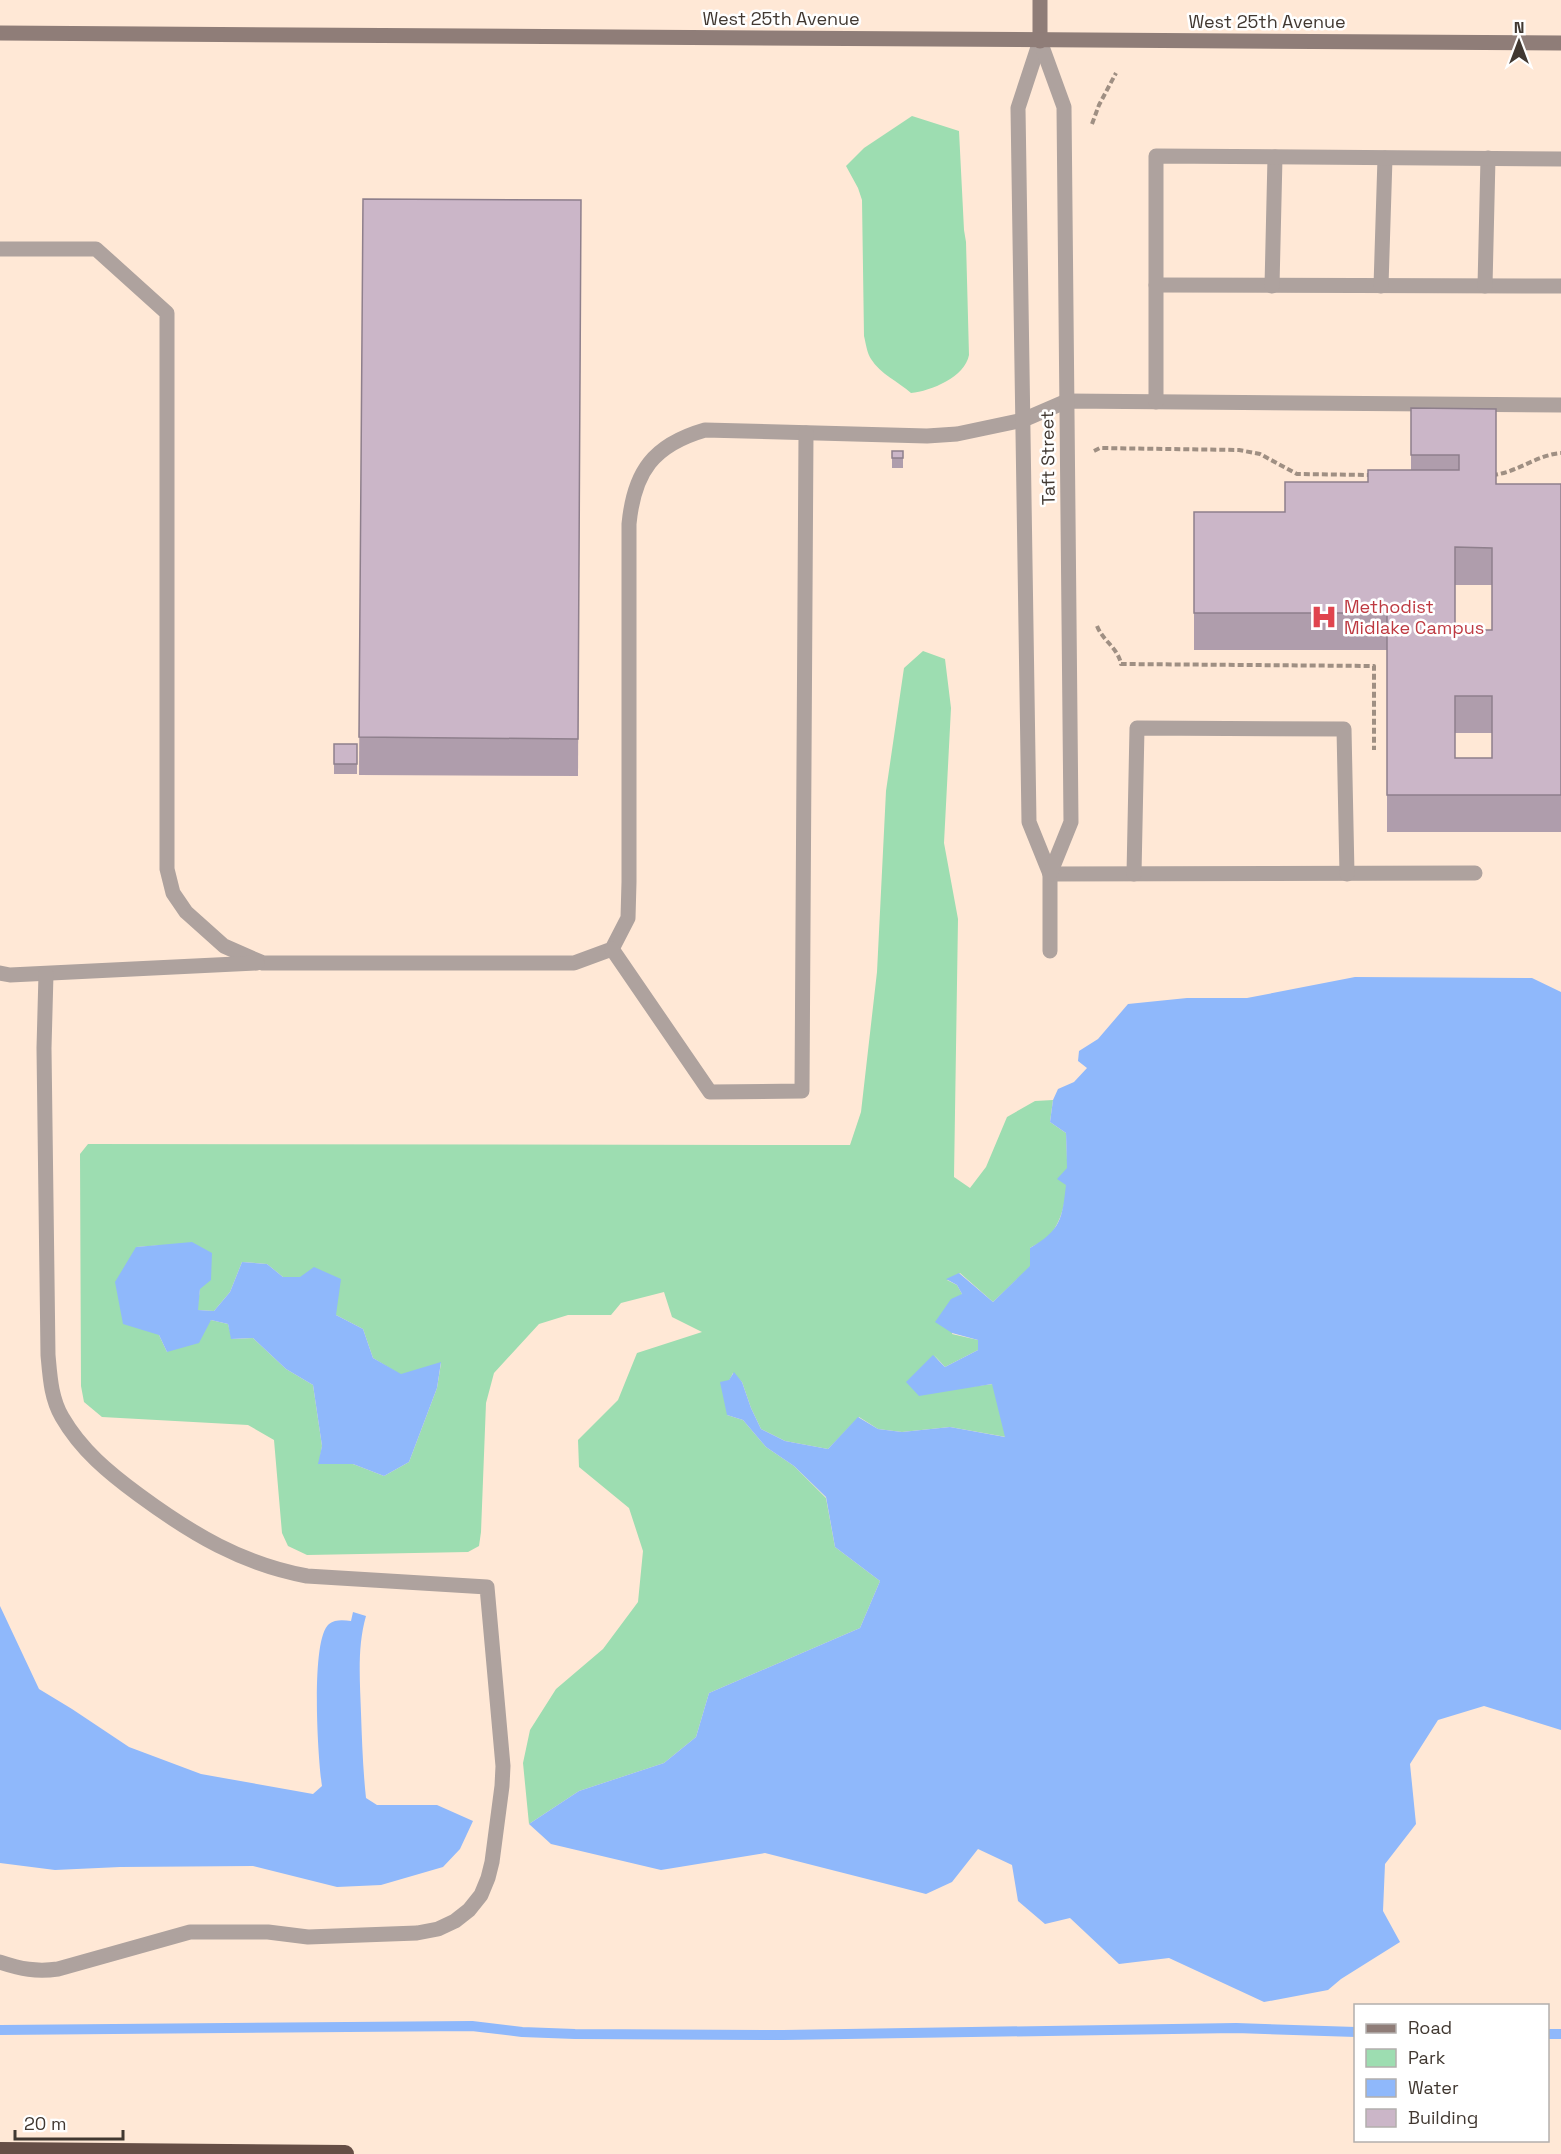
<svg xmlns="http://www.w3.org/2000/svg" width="1561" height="2154" viewBox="0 0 1561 2154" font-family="'Space Grotesk',sans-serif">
	<rect width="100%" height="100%" fill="#ffe8d6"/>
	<g fill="#9dddb1" fill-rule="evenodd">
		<path d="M912,116L959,131L964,230L966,242L969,355C965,377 931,391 911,393C899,382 880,374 871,359C867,353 866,344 864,336L862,200L858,188L846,166L864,148Z"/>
		<path d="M923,651L945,659L951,708L944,843L958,919L954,1177L970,1188L986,1167L1007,1117L1035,1101L1053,1100L1050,1122L1066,1133C1067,1166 1072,1208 1050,1235C1045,1241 1036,1244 1030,1248L1031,1266L993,1302L960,1273L947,1280L957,1285L962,1294L952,1334L978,1340V1350L945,1367L934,1355L960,1388L993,1384L1006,1437L950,1427L902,1432L878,1429L859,1417L828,1449L785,1441L761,1429L751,1408L742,1382L733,1373L729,1381L727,1415L743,1420L766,1447L794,1466L826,1498L835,1547L880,1581L860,1628L709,1693L696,1737L664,1763L579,1791L529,1824L523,1763L530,1730L556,1689L603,1649L638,1602L643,1551L629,1508L579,1467L578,1440L618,1400L637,1353L702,1332L672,1317L664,1292L621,1303L611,1315H568L539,1324L494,1373L486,1403L481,1532L479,1546L468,1552L307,1555L288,1546L282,1533L274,1440L248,1425L102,1417L84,1402L81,1386L80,1154L88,1144L850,1145L861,1112L877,972L886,791L904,668ZM164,1245L200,1289L197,1310L214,1311L230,1292L242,1262L267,1264L283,1277H300L336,1315L363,1329L373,1358L401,1375L441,1363L437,1388L409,1462L384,1476L353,1464H319L322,1446L313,1385L286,1369L253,1338L232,1339L228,1324L211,1320L167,1352L159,1335L136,1247Z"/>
	</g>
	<g fill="#8fb8fb">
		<path d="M1355,977L1532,978L1561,992V1730L1484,1706L1438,1720L1410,1764L1416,1824L1385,1864L1383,1911L1400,1942L1341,1979L1328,1990L1264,2002L1169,1958L1119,1964L1070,1918L1045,1924L1018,1901L1012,1865L978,1849L952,1882L926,1894L765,1853L661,1870L551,1844L529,1824L579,1791L664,1763L696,1737L709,1693L860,1628L880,1581L835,1547L826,1497L794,1466L766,1447L743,1420L727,1415L720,1382L729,1380L734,1372L742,1382L751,1408L761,1429L785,1441L828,1449L858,1417L878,1429L902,1432L950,1427L1005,1437L992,1384L919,1396L906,1382L933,1355L945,1367L978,1350V1340L952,1333L935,1322L951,1299L962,1294L957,1285L946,1279L959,1273L993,1302L1030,1266V1248C1061,1230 1062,1219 1066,1185L1057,1179L1067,1168L1066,1133L1050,1122L1053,1100L1058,1089L1074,1082L1087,1068L1078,1061L1079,1051L1098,1039L1128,1004L1187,998H1247Z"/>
		<path d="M192,1242L212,1253L211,1280L200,1289L198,1310L214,1311L230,1292L242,1262L267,1264L283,1277H300L314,1267L341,1279L336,1315L363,1329L373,1358L401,1374L441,1362L437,1388L409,1462L384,1476L353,1464H318L322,1446L313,1385L286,1369L253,1338L231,1339L228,1324L211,1320L199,1343L167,1352L159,1335L123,1324L115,1282L136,1247Z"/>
		<path d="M0,1606L39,1689L72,1709L129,1747L201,1774L313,1794L322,1786C318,1761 310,1639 329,1624C335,1619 344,1620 351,1621L353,1612L366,1616C357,1647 360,1681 361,1713C362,1742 363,1770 366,1798L377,1805H437L473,1821L460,1849L443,1867L381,1885L337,1887L253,1866L120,1867L55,1870L0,1863Z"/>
	</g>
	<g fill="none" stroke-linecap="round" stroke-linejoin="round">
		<g stroke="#8fb8fb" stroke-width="10">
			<path d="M0,2030L472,2026L522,2032L575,2034L783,2035L1236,2028L1356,2032"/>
			<path d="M1548,2034H1561"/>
		</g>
		<g stroke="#9f8f83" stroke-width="4" stroke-dasharray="6 3" stroke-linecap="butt">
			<path d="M1092,124L1099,105L1116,73"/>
			<path d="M1094,451L1100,448L1239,450L1260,454L1297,474L1371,475"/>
			<path d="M1492,475C1517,473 1536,455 1561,453"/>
			<path d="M1097,626C1103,641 1118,648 1121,664L1374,666V750"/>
		</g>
		<g stroke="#aea29e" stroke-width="15">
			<path d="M0,249H96L167,313V869L173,893L186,912L224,946L263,963H574L612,949L628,918L629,882V524C634,472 653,445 705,430L927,436L957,434L1023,420L1067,401L1561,405"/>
			<path d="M1156,285L1561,286"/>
			<path d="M1272,286L1275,157"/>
			<path d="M1381,286L1385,158"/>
			<path d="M1485,286L1488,158"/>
			<path d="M1156,402V156L1561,159"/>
			<path d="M1050,874L1475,873"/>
			<path d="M1134,874L1137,728L1344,729L1347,874"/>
			<path d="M612,949L710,1092L802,1091L806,433"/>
			<path d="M0,973L10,975L257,963"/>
			<path d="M0,1962C21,1969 36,1972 58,1969L190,1932H268L308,1937L417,1933L438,1929L455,1921L469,1910L481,1895L488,1878L492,1862L502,1786L503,1766L487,1587L307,1576C242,1564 192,1534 139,1495C109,1473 81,1450 62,1417C51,1398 50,1377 48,1355L44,1048L46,974"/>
		</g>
		<g stroke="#aea29e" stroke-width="15">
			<path d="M1040,41L1018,108L1029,822L1050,874V951"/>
			<path d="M1040,41L1064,107L1071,822L1050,874"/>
		</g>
		<g stroke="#8f7d78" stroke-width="15">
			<path d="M1040,0V41"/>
			<path d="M0,33L1561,43"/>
		</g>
		<path stroke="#664e46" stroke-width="18" d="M0,2151L345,2154"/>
	</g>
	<g fill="#af9dac" fill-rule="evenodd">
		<path d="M363,199L581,200L578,776L359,775Z"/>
		<path d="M1411,408L1496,484H1561V832H1387V650H1194V512H1285L1411,470ZM1455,585H1492V630H1455ZM1455,733H1492V758H1455Z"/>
		<rect x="892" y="451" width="11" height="17"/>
		<rect x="334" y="744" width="23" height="30"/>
	</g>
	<g fill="#cbb6c8" stroke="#8e7f8c" stroke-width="1.5" fill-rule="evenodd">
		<path d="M363,199L581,200L578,739L359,737Z"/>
		<path d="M1411,408L1496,409V484H1561V795H1387V613H1194V512H1285V482H1368V470H1459V455H1411ZM1455,547L1492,548V630H1455ZM1455,696H1492V758H1455Z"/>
		<rect x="892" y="451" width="11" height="7"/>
		<rect x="334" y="744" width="23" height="20"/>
	</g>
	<defs>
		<g id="hospital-bare" transform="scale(2.07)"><path d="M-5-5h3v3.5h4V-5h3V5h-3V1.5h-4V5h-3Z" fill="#e0444e" stroke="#fff" stroke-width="2.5" paint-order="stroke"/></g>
	</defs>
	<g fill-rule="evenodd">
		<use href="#hospital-bare" x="1324" y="617"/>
	</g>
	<g text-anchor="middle" stroke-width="5" stroke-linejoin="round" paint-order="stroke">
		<g font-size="18" fill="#413831" stroke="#fff">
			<text x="781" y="25">West 25th Avenue</text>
			<text x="1267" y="28">West 25th Avenue</text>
			<text transform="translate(1048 458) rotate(-91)" y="6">Taft Street</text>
		</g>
		<g font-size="18" fill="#be3a42" stroke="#fff" text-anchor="start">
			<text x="1344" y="613">Methodist<tspan x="1344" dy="21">Midlake Campus</tspan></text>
		</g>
	</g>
	<rect x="1354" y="2004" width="195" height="138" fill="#ffffff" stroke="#b3afad" stroke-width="1.5"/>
	<rect x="1366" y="2024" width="30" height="9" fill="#8f7d78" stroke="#b3afad" stroke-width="1.5"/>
	<text x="1408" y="2034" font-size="18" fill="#413831">Road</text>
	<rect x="1366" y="2049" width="30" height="18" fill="#9dddb1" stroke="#b3afad" stroke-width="1.5"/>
	<text x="1408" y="2064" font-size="18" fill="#413831">Park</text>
	<rect x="1366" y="2079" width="30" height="18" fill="#8fb8fb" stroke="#b3afad" stroke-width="1.5"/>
	<text x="1408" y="2094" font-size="18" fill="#413831">Water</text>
	<rect x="1366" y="2109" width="30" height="18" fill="#cbb6c8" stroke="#b3afad" stroke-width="1.5"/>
	<text x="1408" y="2124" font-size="18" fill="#413831">Building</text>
	<g transform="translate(1519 42)" stroke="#ffffff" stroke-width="4.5" paint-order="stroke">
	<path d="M0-4.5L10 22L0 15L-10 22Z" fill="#413831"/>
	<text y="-9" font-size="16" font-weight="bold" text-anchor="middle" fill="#413831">N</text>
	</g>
	<path d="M15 2130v9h108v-9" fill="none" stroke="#413831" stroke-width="3"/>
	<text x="24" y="2130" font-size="18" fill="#413831" stroke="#ffffff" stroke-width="4.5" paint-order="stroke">20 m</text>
</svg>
